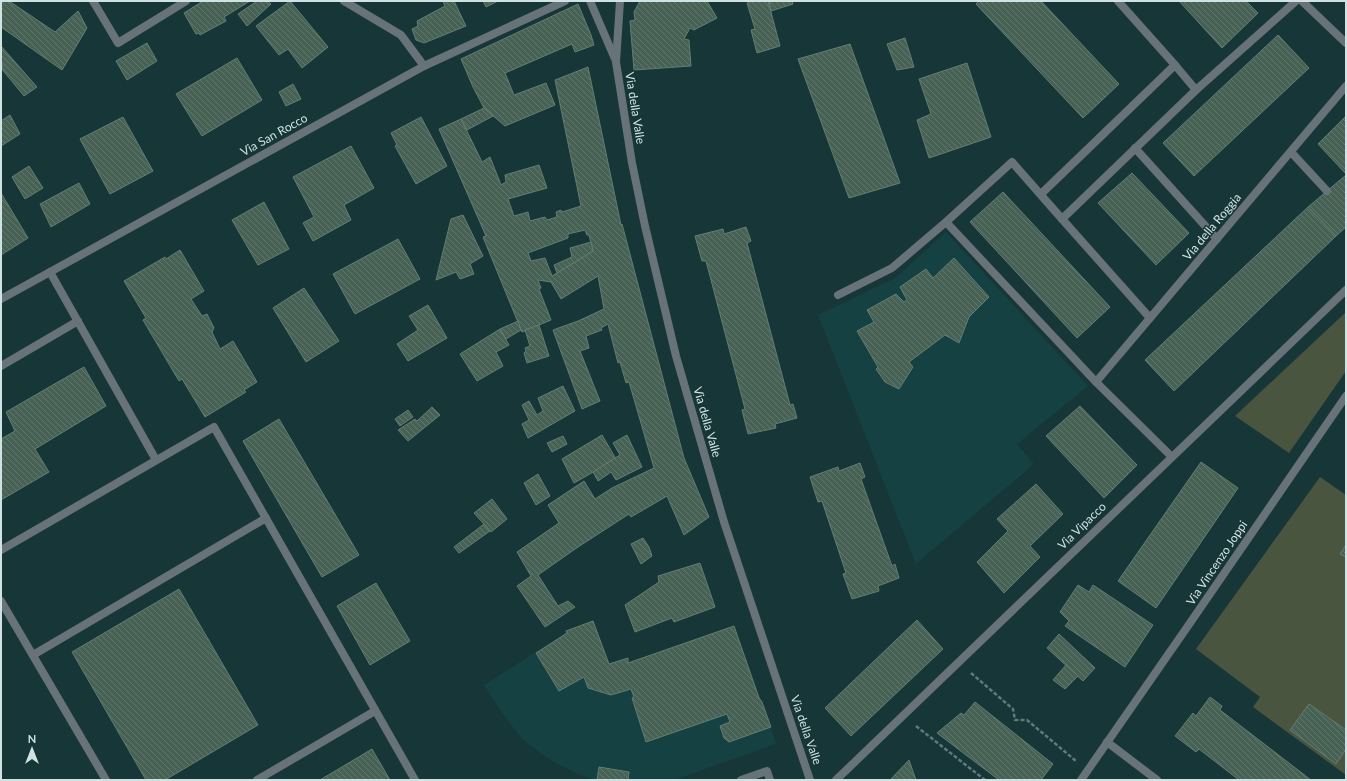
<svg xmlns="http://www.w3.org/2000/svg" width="1347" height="781" viewBox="0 0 1347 781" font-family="Lato,sans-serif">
	<defs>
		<pattern id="building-back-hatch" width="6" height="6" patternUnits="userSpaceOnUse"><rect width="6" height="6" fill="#476155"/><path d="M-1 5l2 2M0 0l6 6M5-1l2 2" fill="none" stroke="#60776d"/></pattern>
	</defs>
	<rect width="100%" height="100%" fill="#173637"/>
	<g fill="#164142">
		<path d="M946,232L1088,386L1017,444L1034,464L916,564L818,315L895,278Z"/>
		<path d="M593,621L609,663L628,658L629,663L734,626L762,702L776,744L674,780H595L577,774L550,760L522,739L502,713L484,685L566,633V631Z"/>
	</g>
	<g fill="#4a5540">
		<path d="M1346,312V371L1289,453L1235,416Z"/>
		<path d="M1320,477L1346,495V775L1253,707L1260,697L1196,649Z"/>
	</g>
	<g fill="url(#building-back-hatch)" stroke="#637e71" fill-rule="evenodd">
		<path d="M1,1H9L55,32L78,11L87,28L62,70L1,27Z"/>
		<path d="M203,1H250L224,17L226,21L200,35L199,33L196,34L184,13Z"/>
		<path d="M257,1H268L271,4L247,26L238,14Z"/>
		<path d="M290,1L328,47L302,68L288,49L279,55L256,26Z"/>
		<path d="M443,1H454L466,26L424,43L416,40L412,29L418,26L417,21L445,6Z"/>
		<path d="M483,1H498L486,7Z"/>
		<path d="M640,1H707L717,18L694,30L690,28L684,39L689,40L691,66L634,70L630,21L635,20L634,12Z"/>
		<path d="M754,1H768L780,46L757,53L751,30L755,29L747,3Z"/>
		<path d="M769,1H792L793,4L771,11Z"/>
		<path d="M979,1H1041L1119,84L1083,118L976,4Z"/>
		<path d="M1179,1H1246L1258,13L1222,48Z"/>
		<path d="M578,4L591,35L594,45L575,52L572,44L505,73L514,95L546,83L555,105L505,126L484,108L473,87L461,59Z"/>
		<path d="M1278,35L1309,68L1194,176L1163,143Z"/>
		<path d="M905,38L914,67L897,70L887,44Z"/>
		<path d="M147,43L157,61L127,80L116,61Z"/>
		<path d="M850,44L900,183L849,198L798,59Z"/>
		<path d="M1,46L37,87L24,96L1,68L3,66L1,63Z"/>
		<path d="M237,58L262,100L202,136L176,94Z"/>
		<path d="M967,63L991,137L929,158L917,120L931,114L919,79Z"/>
		<path d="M588,67L621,225L622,224L684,458L709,517L684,535L667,496L631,517L629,514L578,547L538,575L558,606L568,601L575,607L545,627L517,586L531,576L517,552L559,523L548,505L584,481L595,499L612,488L654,468L629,382L626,383L620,362L618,363L608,324L601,328L602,330L586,336L589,348L580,351L600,401L582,409L553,330L578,321L604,309L598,276L561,299L551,282L538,280L541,288L539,289L551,320L522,332L483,237L486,236L439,129L461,119L482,162L490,157L501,185L506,182L505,175L539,165L547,188L508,199L514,216L528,212L530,221L545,217L547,220L557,217L556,212L561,210L562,212L581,206L555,80ZM585,230L587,235H589L593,251L552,276L545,258L531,261L528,253L568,238V234Z"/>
		<path d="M293,84L301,99L286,106L279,92Z"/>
		<path d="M484,108L493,116L467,130L461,119Z"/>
		<path d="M10,115L20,134L1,146V121Z"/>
		<path d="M1346,116V174L1318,144Z"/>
		<path d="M123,117L153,171L110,194L80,139Z"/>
		<path d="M421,117L447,166L416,184L395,146L397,145L391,133Z"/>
		<path d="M351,146L374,188L344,205L351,220L313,241L303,223L314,217L293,177Z"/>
		<path d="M29,166L43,188L25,199L12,177Z"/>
		<path d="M1132,173L1189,233L1156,265L1098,203Z"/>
		<path d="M1346,175V227L1336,236L1308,207Z"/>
		<path d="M79,183L90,204L51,227L40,204Z"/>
		<path d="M1003,192L1110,307L1077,338L970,222Z"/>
		<path d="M1,193L28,238L1,255Z"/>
		<path d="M264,202L289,249L258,265L232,220Z"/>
		<path d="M1308,207L1336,236L1174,391L1145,360Z"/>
		<path d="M463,215L483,256L470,264L474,274L460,279L456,272L436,280L451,219Z"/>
		<path d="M746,227L751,241L747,243L790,405L793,404L797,418L775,424L776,428L748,434L742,410L745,409L706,261H702L695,236L723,229L724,234Z"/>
		<path d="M398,239L420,279L355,314L333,274Z"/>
		<path d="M591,242L593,251L557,273L554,265L572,257L570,248Z"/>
		<path d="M180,250L204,291L191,299L202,316L207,314L214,328L212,332L220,349L233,341L257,382L244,390L246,392L205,417L182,379L179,381L143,320L146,318L124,281L165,257L166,259Z"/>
		<path d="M954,258L989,297L969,317L959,343L945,335L909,362L913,367L899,389L885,382L876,369L878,367L857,331L874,322L867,310L896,294L904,302L907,300L900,287L926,269L933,278Z"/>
		<path d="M304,288L339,341L306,362L273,308Z"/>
		<path d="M428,305L447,338L408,361L397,344L418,330L409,316Z"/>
		<path d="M518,321L521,330L506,339L500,329Z"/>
		<path d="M539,325L549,356L527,363L524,353L526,351L525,348L530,346L525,330Z"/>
		<path d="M500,329L509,345L496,352L503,366L477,381L460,354Z"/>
		<path d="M84,367L106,406L35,449L49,472L1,500V439L15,431L6,412Z"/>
		<path d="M563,386L575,411L528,438L522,424L529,420L522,405L529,401L537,415L543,411L538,398Z"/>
		<path d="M1080,406L1137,465L1104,498L1046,436Z"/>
		<path d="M432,407L440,415L408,441L398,430L415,419L417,421Z"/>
		<path d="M408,410L413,417L400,426L395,419Z"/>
		<path d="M279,419L359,555L322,577L243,441Z"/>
		<path d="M602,435L616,459L574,483L562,459Z"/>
		<path d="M627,435L642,467L616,480L611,472L598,481L593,472L620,455L613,443Z"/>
		<path d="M563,436L567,444L552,452L547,443Z"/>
		<path d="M1201,462L1238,488L1156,608L1118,581Z"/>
		<path d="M860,463L865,477L861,479L892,566L895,564L899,578L878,586L879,591L852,599L843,574L846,573L822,501L818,502L810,477L838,467L839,471Z"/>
		<path d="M538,474L550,496L536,505L524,483Z"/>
		<path d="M1036,484L1063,514L1030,546L1040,557L1004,593L977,562L1008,531L997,519Z"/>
		<path d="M492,499L507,519L491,532L474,513Z"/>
		<path d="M484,524L490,531L459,553L454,547Z"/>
		<path d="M643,538L649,547L652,556L641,564L631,544Z"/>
		<path d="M1346,545V557L1340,554Z"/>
		<path d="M700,563L715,607L674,622L672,618L635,632L625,605L659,582L658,576Z"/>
		<path d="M376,583L410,641L370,665L337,606Z"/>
		<path d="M1078,585L1089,592L1093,585L1153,625L1125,667L1065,626L1069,621L1060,612Z"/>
		<path d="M179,589L258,725L165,780H146L72,652Z"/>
		<path d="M917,620L943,649L851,736L825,708Z"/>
		<path d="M593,621L609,664L628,658V663L734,626L759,698L762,702L771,727L729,742L724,738L720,726L730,722L727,714L646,742L632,698L634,697L631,689L611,695L588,688L584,677L559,691L536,653L567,633L566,631Z"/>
		<path d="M1059,634L1095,668L1083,681L1047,648Z"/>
		<path d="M1066,665L1078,676L1065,689L1053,680Z"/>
		<path d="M1210,697L1222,706L1220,710L1311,780H1239L1199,749L1196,752L1175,736L1193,713L1196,716Z"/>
		<path d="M975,702L1053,764L1041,780H999L937,733L961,713L964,715Z"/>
		<path d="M1309,704L1346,730V749L1336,764L1290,730Z"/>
		<path d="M372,749L390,780H320Z"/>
		<path d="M909,760L916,780H890Z"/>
		<path d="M599,767L629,772L628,780H597Z"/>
	</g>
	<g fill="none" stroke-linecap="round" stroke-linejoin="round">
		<g stroke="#607a7b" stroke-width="2.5" stroke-dasharray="4 2" stroke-linecap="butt">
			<path d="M971,673L1013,709L1015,720H1027L1076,761"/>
			<path d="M916,726L985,780"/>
		</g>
		<g stroke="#677379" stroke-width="8">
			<path d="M1118,1L1175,65"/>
			<path d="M1135,148L1217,239"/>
			<path d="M1291,152L1327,191"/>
			<path d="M1041,194L1175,65L1196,90"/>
			<path d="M1062,219L1012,162L946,222L1096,382L1172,457"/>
			<path d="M50,272L156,460"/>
			<path d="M838,295L892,268L946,222"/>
			<path d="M1150,318L1062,219L1196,90L1296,1"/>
			<path d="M1,366L78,321"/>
			<path d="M1096,382L1346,86"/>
			<path d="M1,550L214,427L415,780"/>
			<path d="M1,601L106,780"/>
			<path d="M33,655L266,518"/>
			<path d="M257,780L375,711"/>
			<path d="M741,780L767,771L770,780"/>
		</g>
		<g stroke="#677379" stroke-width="8">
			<path d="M93,1L118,43L186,1"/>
			<path d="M344,1L401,35L424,66"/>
			<path d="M590,1L615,59"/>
			<path d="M620,1L616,62L632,163L645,226L676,356L724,522L810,780"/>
			<path d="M1302,1L1346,43"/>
			<path d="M1,299L424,66L565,1"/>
			<path d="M1107,742L1157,780"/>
			<path d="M836,780L1346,290"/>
			<path d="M1081,780L1190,623L1346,396"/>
		</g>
	</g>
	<g text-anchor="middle" stroke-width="3" stroke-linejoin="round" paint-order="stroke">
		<g font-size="12" fill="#d1e2e3" stroke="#173637">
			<text transform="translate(635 108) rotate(81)" y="4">Via della Valle</text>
			<text transform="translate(274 135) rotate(-29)" y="4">Via San Rocco</text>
			<text transform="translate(1212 227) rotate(-50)" y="4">Via della Roggia</text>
			<text transform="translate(707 422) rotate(74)" y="4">Via della Valle</text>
			<text transform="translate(1082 526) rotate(-44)" y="4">Via Vipacco</text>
			<text transform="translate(1217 563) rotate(-56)" y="4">Via Vincenzo Joppi</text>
			<text transform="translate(806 730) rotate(71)" y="4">Via della Valle</text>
		</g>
	</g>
	<rect width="1347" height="781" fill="none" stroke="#d1e2e3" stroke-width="4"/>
	<g transform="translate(32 749)" stroke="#173637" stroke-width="3" paint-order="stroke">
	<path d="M0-3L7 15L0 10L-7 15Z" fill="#d1e2e3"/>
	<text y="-6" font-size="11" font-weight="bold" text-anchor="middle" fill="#d1e2e3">N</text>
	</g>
</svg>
